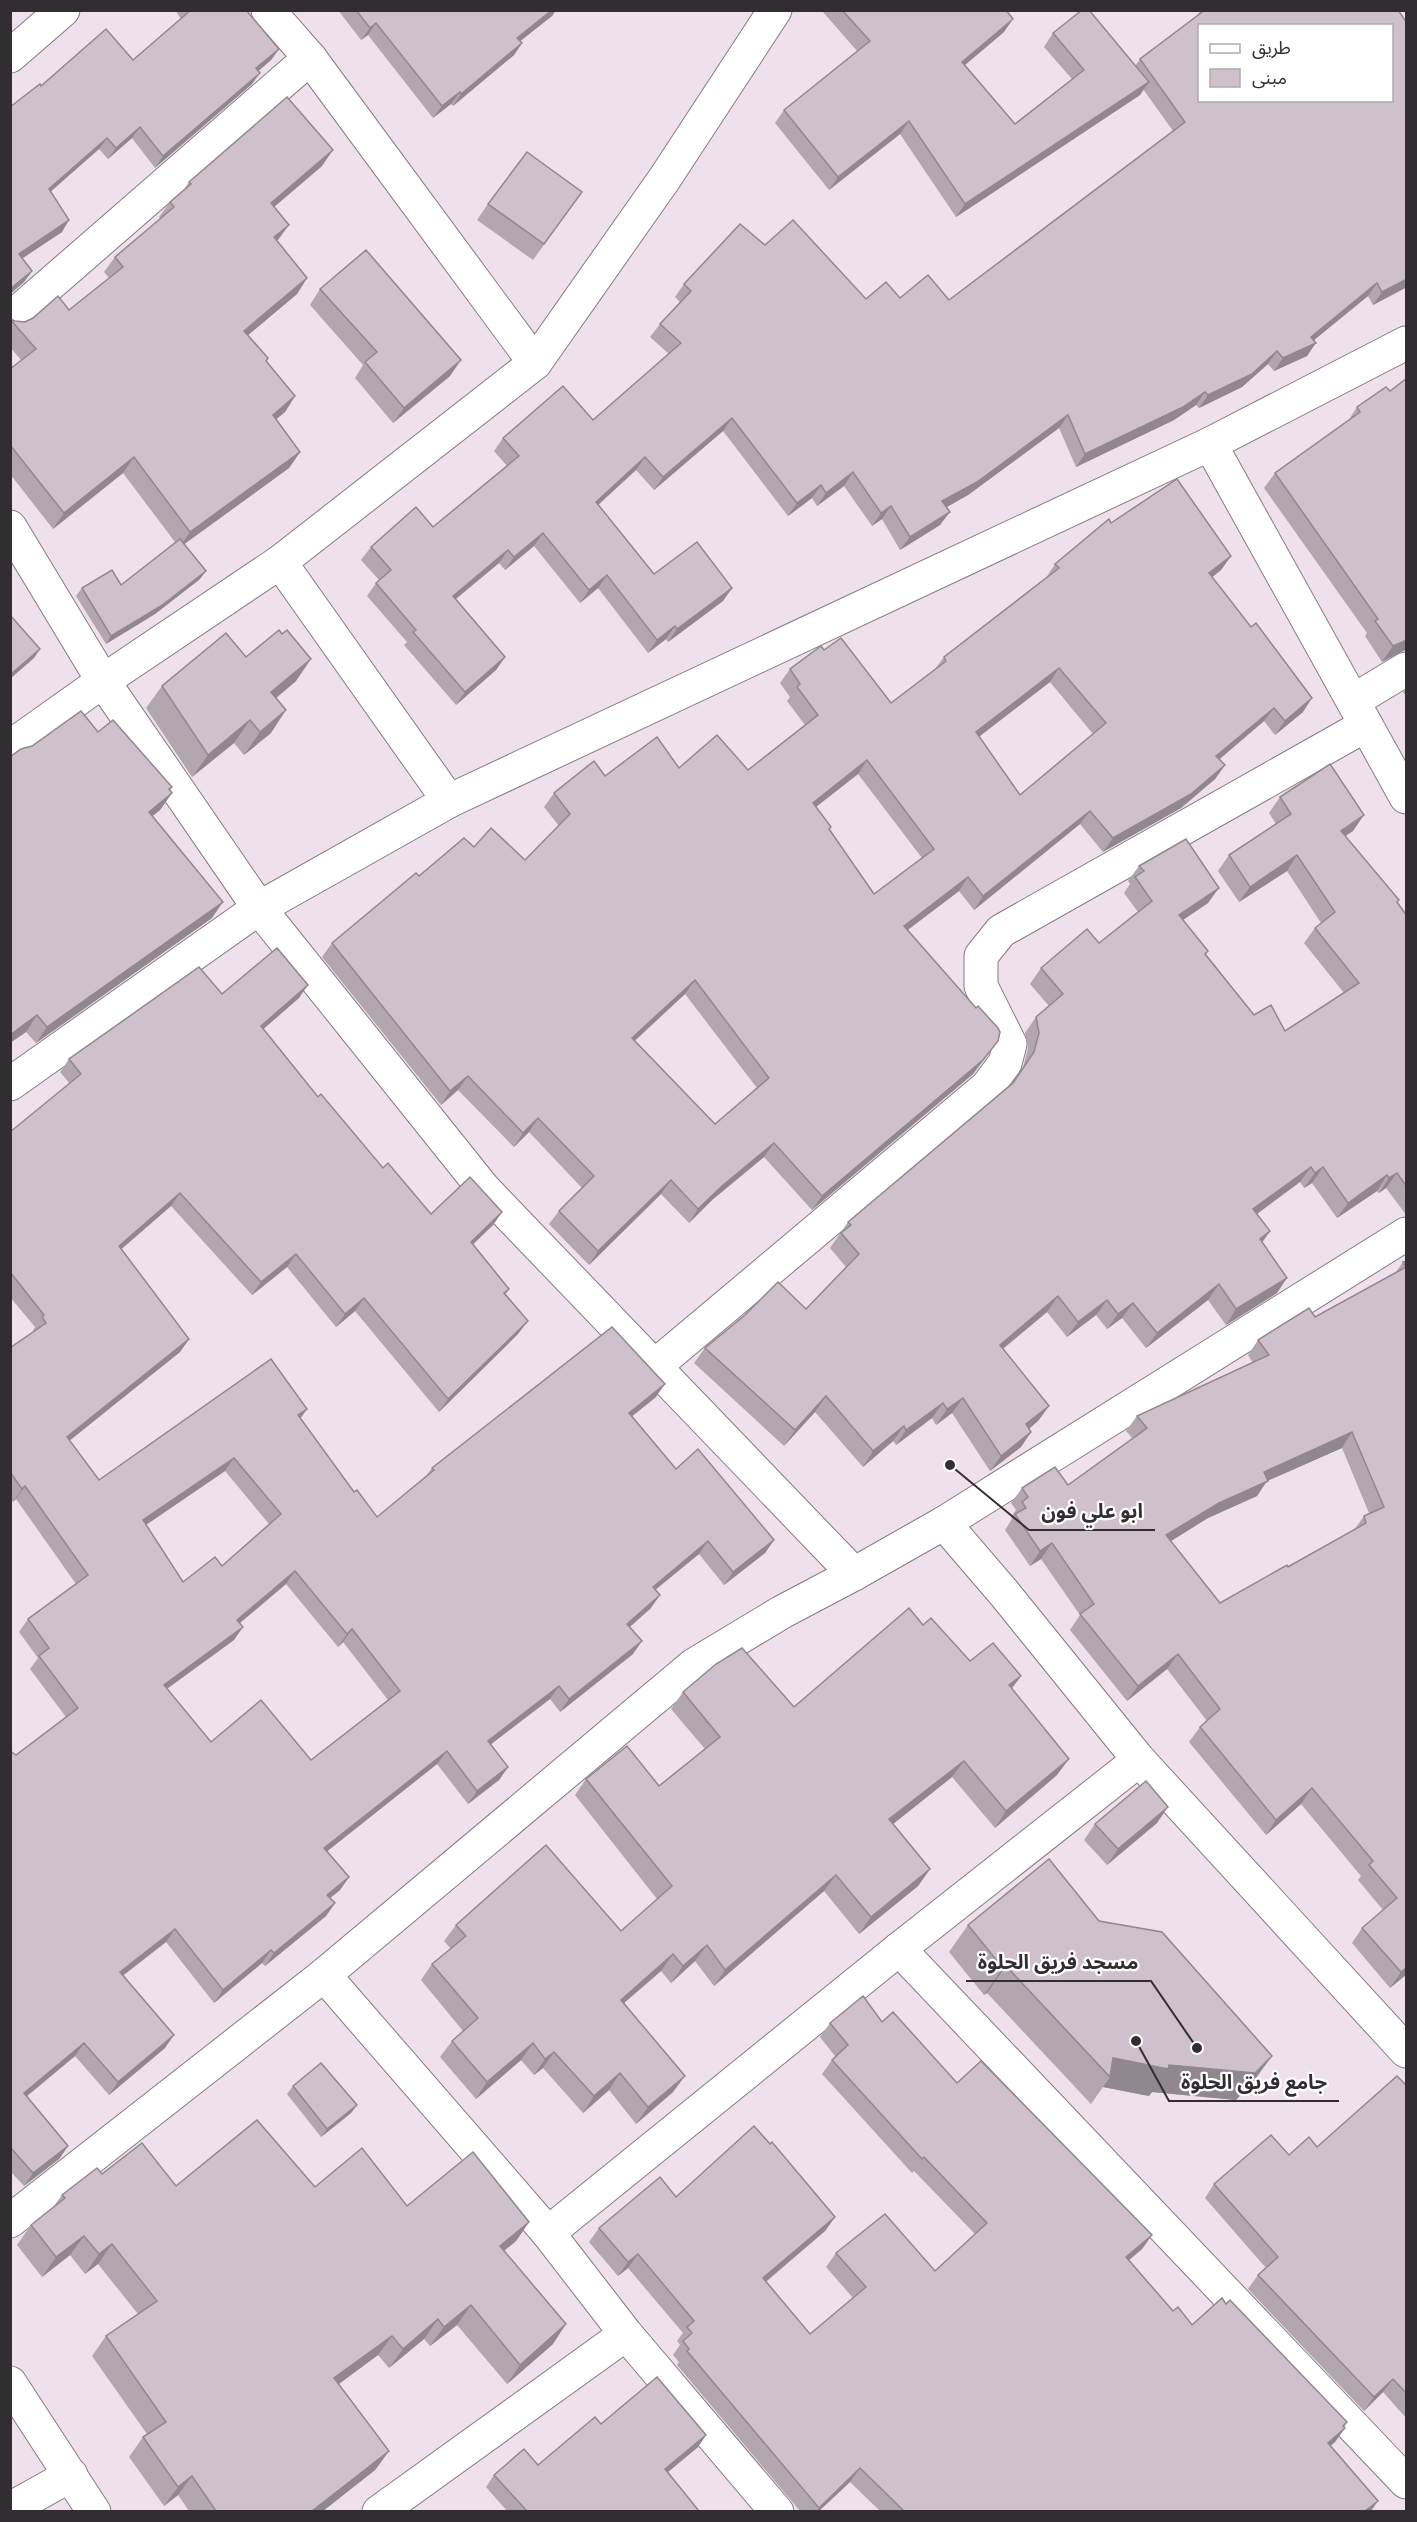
<svg xmlns="http://www.w3.org/2000/svg" width="1417" height="2522" viewBox="0 0 1417 2522" font-family="'Golos Text','Noto Sans Arabic',sans-serif">
	<rect width="100%" height="100%" fill="#efe1eb"/>
	<g fill="none" stroke-linecap="round" stroke-linejoin="round">
		<g stroke="#867a83" stroke-width="35">
			<g id="minor">
				<path d="M268,10L310,58L535,363"/>
				<path d="M10,56L63,10"/>
				<path d="M10,319L310,58"/>
				<path d="M1210,444L1406,797"/>
				<path d="M10,527L103,681L259,908L484,1189L854,1574"/>
				<path d="M280,562L449,801"/>
				<path d="M1353,701L1406,669"/>
				<path d="M10,747L103,681L280,562L535,363L665,178L775,10"/>
				<path d="M10,1084L259,908L449,801L1210,444L1406,343"/>
				<path d="M655,1366L987,1087L1005,1063L1010,1044L981,986V956L1001,931L1366,725"/>
				<path d="M944,1523L1004,1593L1139,1760L1406,2051"/>
				<path d="M899,1949L1406,2482"/>
				<path d="M324,1975L548,2233L626,2334L777,2512"/>
				<path d="M10,2221L324,1975L694,1665L782,1612L854,1574L944,1523L1406,1234"/>
				<path d="M548,2233L899,1949L1139,1760"/>
				<path d="M10,2383L94,2512"/>
				<path d="M10,2509L71,2475"/>
				<path d="M379,2512L626,2334"/>
			</g>
		</g>
		<use href="#minor" stroke="#fff" stroke-width="33"/>
	</g>
	<g fill="#b2a6af" fill-rule="evenodd">
		<path d="M175,10H246L279,49L271,60L258,71L252,84L155,168L132,138L108,159L99,149L50,192L62,232L22,258L32,271L24,282L10,294L41,86L133,60L181,19Z"/>
		<path d="M338,10H556L552,16L520,41L522,43L514,55L453,106L451,104L433,118L368,35L361,40Z"/>
		<path d="M824,10H1006L1004,32L965,65L1015,124L1072,79L1044,47L1053,33L1135,66L1140,59L1196,17L1201,10H1398L1407,23V287L1373,305L1368,296L1314,340L1307,356L1274,371L1268,364L1242,387L1199,408L1196,405L1174,420L1076,467L1059,428L968,495L946,507L940,525L900,550L882,519L872,526L844,486L817,506L812,498L788,516L723,431L654,490L636,470L598,505L654,574L732,588L723,601L668,642L666,639L648,653L598,588L580,603L534,546L505,570L499,563L455,599L505,657L496,670L456,705L404,645L407,642L367,596L376,583L379,580L361,560L371,547L433,527L507,466L494,451L503,438L593,420L669,354L650,337L660,324L680,302L675,297L684,284L765,245L866,299L900,298L949,300L1173,131L1143,89L1140,95L956,217L900,134L829,190L775,123L784,110L857,51L823,12Z"/>
		<path d="M322,166L274,207L277,241L307,278L297,294L248,335L268,358L266,361L295,396L285,412L276,419L300,452L289,468L184,544L200,579L155,614L106,644L76,596L82,588L121,585L175,542L123,473L53,529L10,474V369L21,360L10,347V319L15,321L25,322L69,310L109,278L104,272L115,257L161,219L159,217L170,202L183,191L189,182Z"/>
		<path d="M582,192L533,260L477,220L488,204Z"/>
		<path d="M320,289L450,376L393,423L355,378L363,365L310,305Z"/>
		<path d="M1407,378V651L1405,650L1382,662L1365,636L1367,633L1264,488L1275,473L1348,421L1357,407L1390,391Z"/>
		<path d="M1111,523L1231,556L1221,570L1212,577L1303,712L1275,735L1264,721L1219,759L1225,765L1215,779L1181,808L1103,852L1080,824L974,910L959,891L908,930L998,1041L973,1074L812,1210L764,1157L712,1200L689,1223L661,1194L589,1265L549,1224L559,1211L582,1188L529,1132L514,1147L458,1090L441,1105L322,957L332,943L419,876L474,847L525,860L559,826L544,807L554,793L605,776L679,768L748,770L805,725L787,701L790,697L780,683L790,669L824,650L891,703L935,669L944,657L1046,578L1055,564ZM1050,682L1093,734L1020,795L979,736ZM858,774L922,858L874,894L829,830L831,827L816,807ZM685,994L757,1088L715,1124L635,1041Z"/>
		<path d="M246,657L296,681L276,698L271,733L244,755L234,743L192,777L146,708L162,686Z"/>
		<path d="M1407,688V697L1403,692Z"/>
		<path d="M98,732L169,790L172,793L160,810L152,816L212,918L36,1043L26,1032L10,1043V757Z"/>
		<path d="M1280,797L1353,831L1345,836L1398,903L1407,916V1216L1386,1188L1379,1193L1377,1191L1337,1218L1312,1183L1304,1188L1300,1182L1257,1214L1270,1231L1262,1242L1277,1293L1226,1325L1208,1300L1146,1348L1122,1318L1107,1329L1096,1315L1067,1337L1047,1312L1003,1349L1049,1406L1038,1421L1029,1429L1031,1432L1021,1447L990,1471L952,1413L936,1425L932,1418L896,1445L893,1441L863,1467L815,1412L784,1446L694,1363L705,1348L806,1309L846,1267L830,1248L848,1222L1012,1083L1023,1068L1028,1048L1025,1033L1036,1017L1049,1006L1030,984L1041,968L1099,943L1138,912L1124,893L1130,884L1128,881L1139,866L1208,903L1183,920L1206,954L1254,1015L1285,1031L1344,993L1304,943L1315,928L1321,923L1287,871L1239,902L1218,871L1229,855L1276,824L1269,813Z"/>
		<path d="M222,994L299,998L263,1029L318,1097L383,1168L431,1214L502,1212L493,1225L473,1244L509,1289L506,1294L518,1334L439,1412L355,1311L336,1327L287,1267L252,1295L171,1206L121,1249L189,1339L180,1352L69,1440L99,1480L307,1409L300,1418L354,1492L377,1517L426,1476L432,1468L656,1397L632,1416L676,1469L774,1540L765,1553L724,1585L699,1554L655,1590L651,1608L630,1627L633,1654L560,1712L550,1699L490,1745L508,1767L499,1780L468,1804L437,1764L327,1851L349,1877L340,1890L330,1898L335,1903L326,1916L265,1966L262,1963L214,2003L166,1942L123,1975L165,2048L109,2095L75,2056L27,2096L68,2146L59,2159L24,2186L10,2171V1751L16,1755L66,1717L30,1669L38,1658L19,1632L28,1619L76,1584L16,1499L13,1502L10,1498V1348L34,1332L33,1330L35,1327L10,1297V1132L70,1084L60,1072L69,1059ZM225,1471L269,1524L222,1566L183,1582L146,1525ZM286,1584L338,1647L343,1642L388,1700L311,1760L211,1742L167,1689L234,1640L240,1623Z"/>
		<path d="M1407,1261V1974L1390,1988L1352,1943L1362,1928L1383,1910L1358,1880L1361,1876L1301,1804L1266,1835L1189,1742L1200,1727L1207,1721L1167,1669L1127,1701L1070,1630L1080,1615L1041,1559L1030,1566L1005,1530L1012,1519L1011,1517L1016,1510L1011,1503L1022,1488L1068,1485L1133,1439L1126,1431L1137,1416L1253,1363L1248,1355L1258,1340L1315,1317L1396,1272L1403,1262ZM1342,1448L1369,1513L1364,1516L1354,1530L1220,1603L1171,1541L1208,1518L1257,1496L1267,1481Z"/>
		<path d="M923,1625L970,1661L1021,1676L1012,1688L1057,1775L995,1828L952,1777L893,1824L930,1869L918,1886L859,1934L824,1891L714,1986L695,1961L671,1983L661,1971L624,2003L673,2092L636,2124L609,2090L583,2113L543,2068L534,2075L521,2060L476,2099L440,2057L452,2041L463,2031L421,1980L432,1964L451,1949L444,1941L456,1925L621,1931L657,1899L575,1795L586,1779L659,1786L705,1749L671,1709L683,1692L794,1707Z"/>
		<path d="M1157,1823L1107,1865L1084,1840L1095,1824Z"/>
		<path d="M1099,1921L1253,2082L1236,2100L1152,2092L1149,2096L1103,2087L1091,2104L987,1993L984,1995L949,1952L968,1925Z"/>
		<path d="M882,2022L957,2083L1152,2235L1142,2249L1129,2260L1173,2311L1192,2325L1226,2304L1347,2422L1344,2427L1345,2428L1335,2442L1330,2446L1371,2511H880L850,2482L819,2511H800L677,2365L679,2362L673,2355L680,2345L677,2341L683,2333L628,2268L618,2276L589,2242L599,2228L676,2197L835,2217L825,2231L766,2282L810,2334L853,2298L826,2267L836,2253L935,2271L975,2234L914,2171L912,2173L822,2074L832,2060L835,2056L820,2037L830,2023Z"/>
		<path d="M293,2086L357,2105L351,2113L321,2137L287,2094Z"/>
		<path d="M1407,2086V2419L1383,2392L1364,2411L1248,2289L1258,2275L1266,2268L1205,2198L1214,2184L1289,2155L1317,2147Z"/>
		<path d="M102,2174L176,2186L315,2187L407,2206L529,2222L516,2241L504,2251L553,2344L507,2384L457,2325L430,2346L424,2339L389,2368L378,2355L339,2384L389,2451L375,2470L323,2511H189L178,2495L164,2506L129,2457L143,2437L147,2434L92,2356L106,2336L138,2314L98,2264L85,2274L70,2255L42,2277L17,2245L31,2225L54,2206L62,2195Z"/>
		<path d="M601,2424L706,2435L698,2447L668,2472L699,2511H507L486,2487L494,2475L538,2465Z"/>
	</g>
	<g fill="#91878e">
		<path d="M552,10H556L552,16L509,50L517,38Z"/>
		<path d="M1013,19L1004,32L953,75L962,62Z"/>
		<path d="M376,23L368,35L361,40L370,28Z"/>
		<path d="M522,43L514,55L453,106L461,94Z"/>
		<path d="M279,49L271,60L248,80L256,68Z"/>
		<path d="M260,73L252,84L155,168L163,156Z"/>
		<path d="M1149,82L1140,95L956,217L965,204Z"/>
		<path d="M460,92L451,104L433,118L442,106Z"/>
		<path d="M909,121L900,134L829,190L838,177Z"/>
		<path d="M140,127L132,138L108,159L116,148Z"/>
		<path d="M107,138L99,149L41,200L49,189Z"/>
		<path d="M333,150L322,166L260,219L271,203Z"/>
		<path d="M69,220L62,232L11,266L19,254Z"/>
		<path d="M289,225L278,240L264,253L274,237Z"/>
		<path d="M32,271L24,282L10,294V289Z"/>
		<path d="M307,278L297,294L234,347L244,331Z"/>
		<path d="M1407,279V287L1373,305L1382,292Z"/>
		<path d="M1377,283L1368,296L1303,349L1316,343L1307,356L1274,371L1283,358Z"/>
		<path d="M1277,351L1268,364L1242,387L1199,408L1208,395Z"/>
		<path d="M461,360L450,376L393,423L404,408Z"/>
		<path d="M1205,392L1196,405L1174,420L1076,467L1085,454Z"/>
		<path d="M295,396L285,412L262,431L273,415Z"/>
		<path d="M1068,415L1059,428L968,495L933,515L942,501Z"/>
		<path d="M732,418L723,431L654,490L663,477Z"/>
		<path d="M300,452L289,468L179,548L190,532Z"/>
		<path d="M134,457L123,473L53,529L64,513Z"/>
		<path d="M645,457L636,470L587,515L596,502Z"/>
		<path d="M853,472L844,486L817,506L826,493Z"/>
		<path d="M821,485L812,498L788,516L797,503Z"/>
		<path d="M891,506L882,519L872,526L881,513Z"/>
		<path d="M950,512L940,525L900,550L910,537Z"/>
		<path d="M543,533L534,546L505,570L514,557Z"/>
		<path d="M508,550L499,563L444,609L453,596Z"/>
		<path d="M1231,556L1221,570L1200,587L1209,573Z"/>
		<path d="M206,571L200,579L155,614L106,644L111,636Z"/>
		<path d="M607,575L598,588L580,603L589,590Z"/>
		<path d="M732,588L723,601L668,642L677,629Z"/>
		<path d="M675,626L666,639L648,653L657,640Z"/>
		<path d="M1407,640V651L1405,650L1382,662L1393,646Z"/>
		<path d="M40,649L34,658L10,679V675Z"/>
		<path d="M505,657L496,670L456,705L465,692Z"/>
		<path d="M311,659L296,681L256,715L271,692Z"/>
		<path d="M1059,668L1050,682L967,746L976,732Z"/>
		<path d="M1312,698L1303,712L1275,735L1285,721Z"/>
		<path d="M1274,708L1264,721L1207,770L1216,756Z"/>
		<path d="M286,710L271,733L244,755L260,732Z"/>
		<path d="M250,720L234,743L192,777L208,755Z"/>
		<path d="M867,760L858,774L803,817L813,803Z"/>
		<path d="M1225,765L1215,779L1181,808L1103,852L1113,838Z"/>
		<path d="M172,787L161,802L172,793L160,810L138,828L149,812Z"/>
		<path d="M1090,811L1080,824L974,910L983,896Z"/>
		<path d="M1364,815L1353,831L1330,846L1341,831Z"/>
		<path d="M1297,855L1287,871L1239,902L1250,887Z"/>
		<path d="M968,877L959,891L894,940L904,926Z"/>
		<path d="M1219,888L1208,903L1168,930L1179,915Z"/>
		<path d="M223,902L212,918L36,1043L47,1027Z"/>
		<path d="M695,980L685,994L622,1052L632,1038Z"/>
		<path d="M308,985L299,998L252,1039L261,1026Z"/>
		<path d="M37,1015L26,1032L10,1043V1035Z"/>
		<path d="M998,1041L973,1074L812,1210L822,1196Z"/>
		<path d="M468,1076L458,1090L441,1105L450,1091Z"/>
		<path d="M538,1118L529,1132L514,1147L523,1133Z"/>
		<path d="M774,1143L764,1157L712,1200L689,1223L698,1209L722,1186Z"/>
		<path d="M1311,1167L1300,1182L1243,1224L1253,1209Z"/>
		<path d="M1323,1167L1312,1183L1304,1188L1315,1173Z"/>
		<path d="M1397,1173L1386,1188L1379,1193L1389,1178Z"/>
		<path d="M1387,1175L1377,1191L1337,1218L1348,1203Z"/>
		<path d="M671,1180L661,1194L589,1265L598,1251Z"/>
		<path d="M180,1193L171,1206L110,1259L119,1246Z"/>
		<path d="M502,1212L493,1225L462,1255L471,1242Z"/>
		<path d="M1270,1231L1259,1247L1260,1239Z"/>
		<path d="M296,1254L287,1267L252,1295L261,1282Z"/>
		<path d="M1287,1278L1277,1293L1226,1325L1236,1309Z"/>
		<path d="M1219,1284L1208,1300L1146,1348L1157,1333Z"/>
		<path d="M1058,1296L1047,1312L989,1360L1000,1345Z"/>
		<path d="M364,1298L355,1311L336,1327L345,1314Z"/>
		<path d="M1107,1300L1096,1315L1067,1337L1078,1322Z"/>
		<path d="M1133,1303L1122,1318L1107,1329L1118,1314Z"/>
		<path d="M528,1321L518,1334L439,1412L448,1399Z"/>
		<path d="M189,1339L180,1352L58,1450L67,1437Z"/>
		<path d="M665,1384L656,1397L620,1426L629,1413Z"/>
		<path d="M826,1396L815,1412L784,1446L795,1430Z"/>
		<path d="M963,1398L952,1413L936,1425L947,1409Z"/>
		<path d="M943,1403L932,1418L896,1445L906,1430Z"/>
		<path d="M1049,1406L1038,1421L1015,1440L1026,1424Z"/>
		<path d="M307,1409L298,1422V1415Z"/>
		<path d="M904,1426L893,1441L863,1467L873,1451Z"/>
		<path d="M1031,1432L1021,1447L990,1471L1001,1456Z"/>
		<path d="M1352,1432L1342,1448L1267,1481L1257,1496L1208,1518L1155,1551L1166,1535L1264,1472Z"/>
		<path d="M234,1458L225,1471L134,1533L143,1520Z"/>
		<path d="M25,1486L16,1499L13,1502L22,1489Z"/>
		<path d="M774,1540L765,1553L724,1585L733,1572Z"/>
		<path d="M708,1541L699,1554L644,1599L653,1587Z"/>
		<path d="M1052,1543L1041,1559L1030,1566L1040,1551Z"/>
		<path d="M295,1571L286,1584L228,1633L237,1620Z"/>
		<path d="M660,1595L651,1608L618,1637L627,1624Z"/>
		<path d="M243,1627L234,1640L154,1698L164,1685Z"/>
		<path d="M352,1629L343,1642L338,1647L347,1634Z"/>
		<path d="M642,1641L633,1654L560,1712L569,1699Z"/>
		<path d="M1178,1654L1167,1669L1127,1701L1138,1686Z"/>
		<path d="M1021,1676L1009,1692V1685Z"/>
		<path d="M559,1686L550,1699L478,1754L488,1741Z"/>
		<path d="M447,1751L437,1764L315,1861L324,1848Z"/>
		<path d="M1069,1759L1057,1775L995,1828L1006,1811Z"/>
		<path d="M964,1761L952,1777L878,1836L889,1819Z"/>
		<path d="M508,1767L499,1780L468,1804L477,1791Z"/>
		<path d="M1312,1788L1301,1804L1266,1835L1276,1820Z"/>
		<path d="M1168,1807L1157,1823L1107,1865L1118,1849Z"/>
		<path d="M930,1869L918,1886L859,1934L871,1917Z"/>
		<path d="M836,1875L824,1891L714,1986L725,1970Z"/>
		<path d="M349,1877L340,1890L318,1908L327,1895Z"/>
		<path d="M335,1903L326,1916L265,1966L274,1953Z"/>
		<path d="M175,1929L166,1942L111,1985L120,1972Z"/>
		<path d="M707,1945L695,1961L671,1983L683,1966Z"/>
		<path d="M271,1950L262,1963L214,2003L223,1990Z"/>
		<path d="M673,1954L661,1971L609,2016L621,2000Z"/>
		<path d="M1006,1966L987,1993L984,1995L1003,1968Z"/>
		<path d="M1407,1967V1974L1390,1988L1401,1972Z"/>
		<path d="M174,2035L165,2048L109,2095L118,2082Z"/>
		<path d="M84,2043L75,2056L15,2106L24,2093Z"/>
		<path d="M533,2043L521,2060L476,2099L487,2082Z"/>
		<path d="M554,2052L543,2068L534,2075L545,2059Z"/>
		<path d="M1272,2056L1253,2082L1236,2100L1152,2092L1149,2096L1103,2087L1110,2077L1113,2058L1169,2065Z"/>
		<path d="M620,2073L609,2090L583,2113L594,2096Z"/>
		<path d="M685,2076L673,2092L636,2124L648,2107Z"/>
		<path d="M357,2105L351,2113L321,2137L327,2129Z"/>
		<path d="M68,2146L59,2159L24,2186L33,2173Z"/>
		<path d="M835,2217L825,2231L753,2292L763,2278Z"/>
		<path d="M529,2222L516,2241L486,2265L500,2246Z"/>
		<path d="M1152,2235L1142,2249L1116,2271L1126,2257Z"/>
		<path d="M84,2236L70,2255L42,2277L56,2257Z"/>
		<path d="M112,2244L98,2264L85,2274L99,2254Z"/>
		<path d="M638,2254L628,2268L618,2276L628,2262Z"/>
		<path d="M471,2305L457,2325L430,2346L444,2327Z"/>
		<path d="M438,2319L424,2339L389,2368L403,2349Z"/>
		<path d="M566,2324L553,2344L507,2384L520,2365Z"/>
		<path d="M392,2336L378,2355L321,2397L334,2378Z"/>
		<path d="M1393,2379L1383,2392L1364,2411L1374,2397Z"/>
		<path d="M1347,2422L1339,2433L1345,2428L1335,2442L1318,2457L1328,2443Z"/>
		<path d="M706,2435L698,2447L656,2482L665,2469Z"/>
		<path d="M389,2451L375,2470L323,2511H312Z"/>
		<path d="M860,2468L850,2482L819,2511H816L819,2508Z"/>
		<path d="M192,2476L178,2495L164,2506L178,2487Z"/>
		<path d="M1378,2501L1371,2511H1365Z"/>
	</g>
	<g fill="#cfc1cb" stroke="#91878e" stroke-width="1.5" fill-rule="evenodd">
		<path d="M191,10H246L279,49L256,68L260,73L163,156L140,127L116,148L107,138L49,189L69,220L19,254L32,271L10,289V107L40,84L41,86L106,29L133,60Z"/>
		<path d="M356,10H552L517,38L522,43L461,94L460,92L442,106L376,23L370,28Z"/>
		<path d="M842,10H1006L1013,19L962,62L1015,124L1084,70L1053,33L1082,10H1089L1149,82L965,204L909,121L838,177L784,110L870,41Z"/>
		<path d="M1205,10H1398L1407,23V279L1382,292L1377,283L1311,337L1316,343L1283,358L1277,351L1252,374L1208,395L1205,392L1183,407L1085,454L1068,415L977,482L942,501L950,512L910,537L891,506L881,513L853,472L826,493L821,485L797,503L732,418L663,477L645,457L596,502L654,574L697,542L732,588L677,629L675,626L657,640L607,575L589,590L543,533L514,557L508,550L453,596L505,657L465,692L413,632L416,630L376,583L391,570L371,547L416,507L433,527L519,456L503,438L563,386L593,420L681,343L660,324L691,291L684,284L740,224L765,245L793,220L866,299L886,282L900,298L928,275L949,300L1185,122L1140,59ZM1200,26H1392V100H1200Z"/>
		<path d="M287,97L333,150L271,203L289,225L274,237L307,278L244,331L268,358L266,361L295,396L273,415L300,452L190,532L134,457L64,513L10,445V369L36,349L10,319L15,321L25,322L33,318L58,296L69,310L123,267L115,257L174,207L170,202L191,184L189,182Z"/>
		<path d="M527,152L582,192L544,244L488,204Z"/>
		<path d="M366,250L461,360L404,408L365,362L377,352L320,289Z"/>
		<path d="M1407,378V640L1393,646L1375,621L1378,619L1275,473L1360,412L1357,407L1386,387L1390,391Z"/>
		<path d="M1177,479L1231,556L1209,573L1251,627L1256,623L1312,698L1285,721L1274,708L1216,756L1225,765L1191,794L1113,838L1090,811L983,896L968,877L904,926L976,1008L978,1006L998,1028L1000,1032L998,1041L983,1060L822,1196L774,1143L722,1186L698,1209L671,1180L598,1251L559,1211L594,1176L538,1118L523,1133L468,1076L450,1091L332,943L416,873L419,876L464,838L474,847L491,828L525,860L570,814L554,793L594,761L605,776L657,737L679,768L717,735L748,770L818,715L797,687L800,684L790,669L821,646L824,650L841,638L891,703L946,661L944,657L1059,568L1055,564L1109,519L1111,523ZM1059,668L1106,723L1020,795L976,732ZM867,760L934,849L874,894L829,829L831,827L813,803ZM695,980L769,1078L715,1124L632,1038Z"/>
		<path d="M180,539L206,571L161,606L111,636L82,588L112,570L121,585Z"/>
		<path d="M10,615L40,649L10,675Z"/>
		<path d="M279,630L282,634L287,630L311,659L271,692L286,710L260,732L250,720L208,755L162,686L226,633L246,657Z"/>
		<path d="M81,711L98,732L113,720L172,787L169,789L172,793L149,812L223,902L47,1027L37,1015L10,1035V757L21,749L32,746Z"/>
		<path d="M1330,764L1364,815L1341,831L1399,900L1397,902L1407,916V1187L1397,1173L1389,1178L1387,1175L1348,1203L1323,1167L1315,1173L1311,1167L1253,1209L1270,1231L1260,1239L1287,1278L1236,1309L1219,1284L1157,1333L1133,1303L1118,1314L1107,1300L1078,1322L1058,1296L1000,1345L1049,1406L1026,1424L1031,1432L1001,1456L963,1398L947,1409L943,1403L906,1430L904,1426L873,1451L826,1396L795,1430L705,1348L745,1315L778,1282L806,1309L859,1254L841,1233L851,1225L848,1222L1013,1083L1034,1052L1039,1033L1036,1017L1063,994L1041,968L1087,929L1099,943L1152,901L1135,877L1144,871L1139,866L1186,839L1219,888L1179,915L1208,951L1205,954L1254,1015L1271,1005L1285,1031L1359,983L1315,928L1335,912L1297,855L1250,887L1229,855L1291,814L1280,797Z"/>
		<path d="M277,948L308,985L261,1026L318,1097L321,1094L383,1168L388,1163L431,1214L470,1177L502,1212L471,1242L509,1289L504,1293L528,1321L448,1399L364,1298L345,1314L296,1254L261,1282L180,1193L119,1246L189,1339L67,1437L99,1480L271,1359L307,1409L298,1415L354,1492L357,1490L377,1517L434,1470L432,1468L612,1327L665,1384L629,1413L676,1469L698,1449L774,1540L733,1572L708,1541L653,1587L660,1595L627,1624L642,1641L569,1699L559,1686L488,1741L508,1767L477,1791L447,1751L324,1848L349,1877L327,1895L335,1903L274,1953L271,1950L223,1990L175,1929L120,1972L174,2035L118,2082L84,2043L24,2093L68,2146L33,2173L10,2147V1751L16,1755L78,1708L39,1656L49,1648L28,1619L88,1575L25,1486L22,1489L10,1472V1348L46,1323L42,1317L44,1315L10,1272V1132L81,1074L69,1059L199,967L222,994ZM234,1458L281,1514L222,1566L215,1557L183,1582L143,1520ZM295,1571L347,1634L352,1629L400,1691L311,1760L261,1700L211,1742L164,1685L243,1627L237,1620Z"/>
		<path d="M1407,1261V1967L1401,1972L1362,1928L1397,1898L1369,1865L1373,1861L1312,1788L1276,1820L1200,1727L1220,1709L1178,1654L1138,1686L1080,1614L1094,1604L1052,1543L1040,1551L1015,1514L1026,1508L1022,1502L1028,1497L1022,1488L1055,1467L1068,1485L1147,1428L1137,1416L1269,1355L1258,1340L1309,1308L1315,1317L1406,1267L1403,1262ZM1352,1432L1384,1507L1364,1516L1366,1523L1288,1567L1287,1565L1220,1603L1166,1535L1219,1503L1268,1481L1264,1472Z"/>
		<path d="M909,1608L923,1625L931,1618L970,1661L993,1643L1021,1676L1009,1685L1069,1759L1006,1811L964,1761L889,1819L930,1869L871,1917L836,1875L725,1970L707,1945L683,1966L673,1954L621,2000L685,2076L648,2107L620,2073L594,2096L554,2052L545,2059L533,2043L487,2082L452,2041L478,2018L432,1964L466,1936L456,1925L546,1845L621,1931L672,1886L586,1779L627,1746L659,1786L720,1737L683,1692L716,1664L742,1648L794,1707Z"/>
		<path d="M1146,1781L1168,1807L1118,1849L1095,1824Z"/>
		<path d="M1049,1859L1099,1921L1162,1932L1272,2056L1255,2073L1169,2065L1168,2069L1113,2058L1110,2077L1006,1966L1003,1968L968,1925Z"/>
		<path d="M863,1996L882,2022L893,2012L957,2083L981,2061L1152,2235L1126,2257L1173,2311L1178,2307L1192,2325L1222,2298L1226,2304L1230,2300L1347,2422L1343,2426L1345,2428L1328,2443L1378,2501L1365,2511H904L860,2468L819,2508L687,2351L689,2349L683,2341L692,2333L687,2327L694,2321L638,2254L628,2262L599,2228L660,2177L676,2197L754,2126L770,2144L772,2142L835,2217L763,2278L810,2334L866,2287L836,2253L885,2214L935,2271L987,2223L924,2157L922,2159L832,2060L848,2045L830,2023Z"/>
		<path d="M321,2063L357,2105L327,2129L293,2086Z"/>
		<path d="M1397,2076L1407,2086V2394L1393,2379L1374,2397L1258,2275L1278,2257L1214,2184L1271,2135L1289,2155L1309,2137L1317,2147Z"/>
		<path d="M257,2120L315,2187L362,2148L407,2206L473,2152L529,2222L500,2246L566,2324L520,2365L471,2305L444,2327L438,2319L403,2349L392,2336L334,2378L389,2451L312,2511H216L192,2476L178,2487L143,2437L166,2422L106,2336L157,2301L112,2244L99,2254L84,2236L56,2257L31,2225L65,2198L62,2195L97,2168L102,2174L142,2143L176,2186Z"/>
		<path d="M657,2377L706,2435L665,2469L699,2511H527L494,2475L524,2449L538,2465L595,2417L601,2424Z"/>
	</g>
	<path fill="none" stroke="#322d31" stroke-width="2" d="M950 1465L1029 1530H1155M1197 2048L1151 1981H966M1136 2041L1169 2101H1339"/>
	<g fill="#322d31" stroke="#fff" stroke-width="2">
		<circle cx="950" cy="1465" r="6"/>
		<circle cx="1197" cy="2048" r="6"/>
		<circle cx="1136" cy="2041" r="6"/>
	</g>
	<g font-size="20" text-anchor="middle" font-weight="bold" fill="#322d31" stroke="#fff" stroke-width="4.5" stroke-linejoin="round" paint-order="stroke">
		<text x="1092" y="1518">ابو علي فون</text>
		<text x="1058" y="1969">مسجد فريق الحلوة</text>
		<text x="1254" y="2089">جامع فريق الحلوة</text>
	</g>
	<rect width="1417" height="2522" fill="none" stroke="#322d31" stroke-width="24"/>
	<rect x="1198" y="24" width="195" height="78" fill="#ffffff" stroke="#adabad" stroke-width="1.5"/>
	<rect x="1210" y="44" width="30" height="9" fill="#ffffff" stroke="#adabad" stroke-width="1.5"/>
	<text x="1252" y="54" font-size="18" fill="#322d31">طريق</text>
	<rect x="1210" y="69" width="30" height="18" fill="#cfc1cb" stroke="#adabad" stroke-width="1.5"/>
	<text x="1252" y="84" font-size="18" fill="#322d31">مبنى</text>
</svg>
